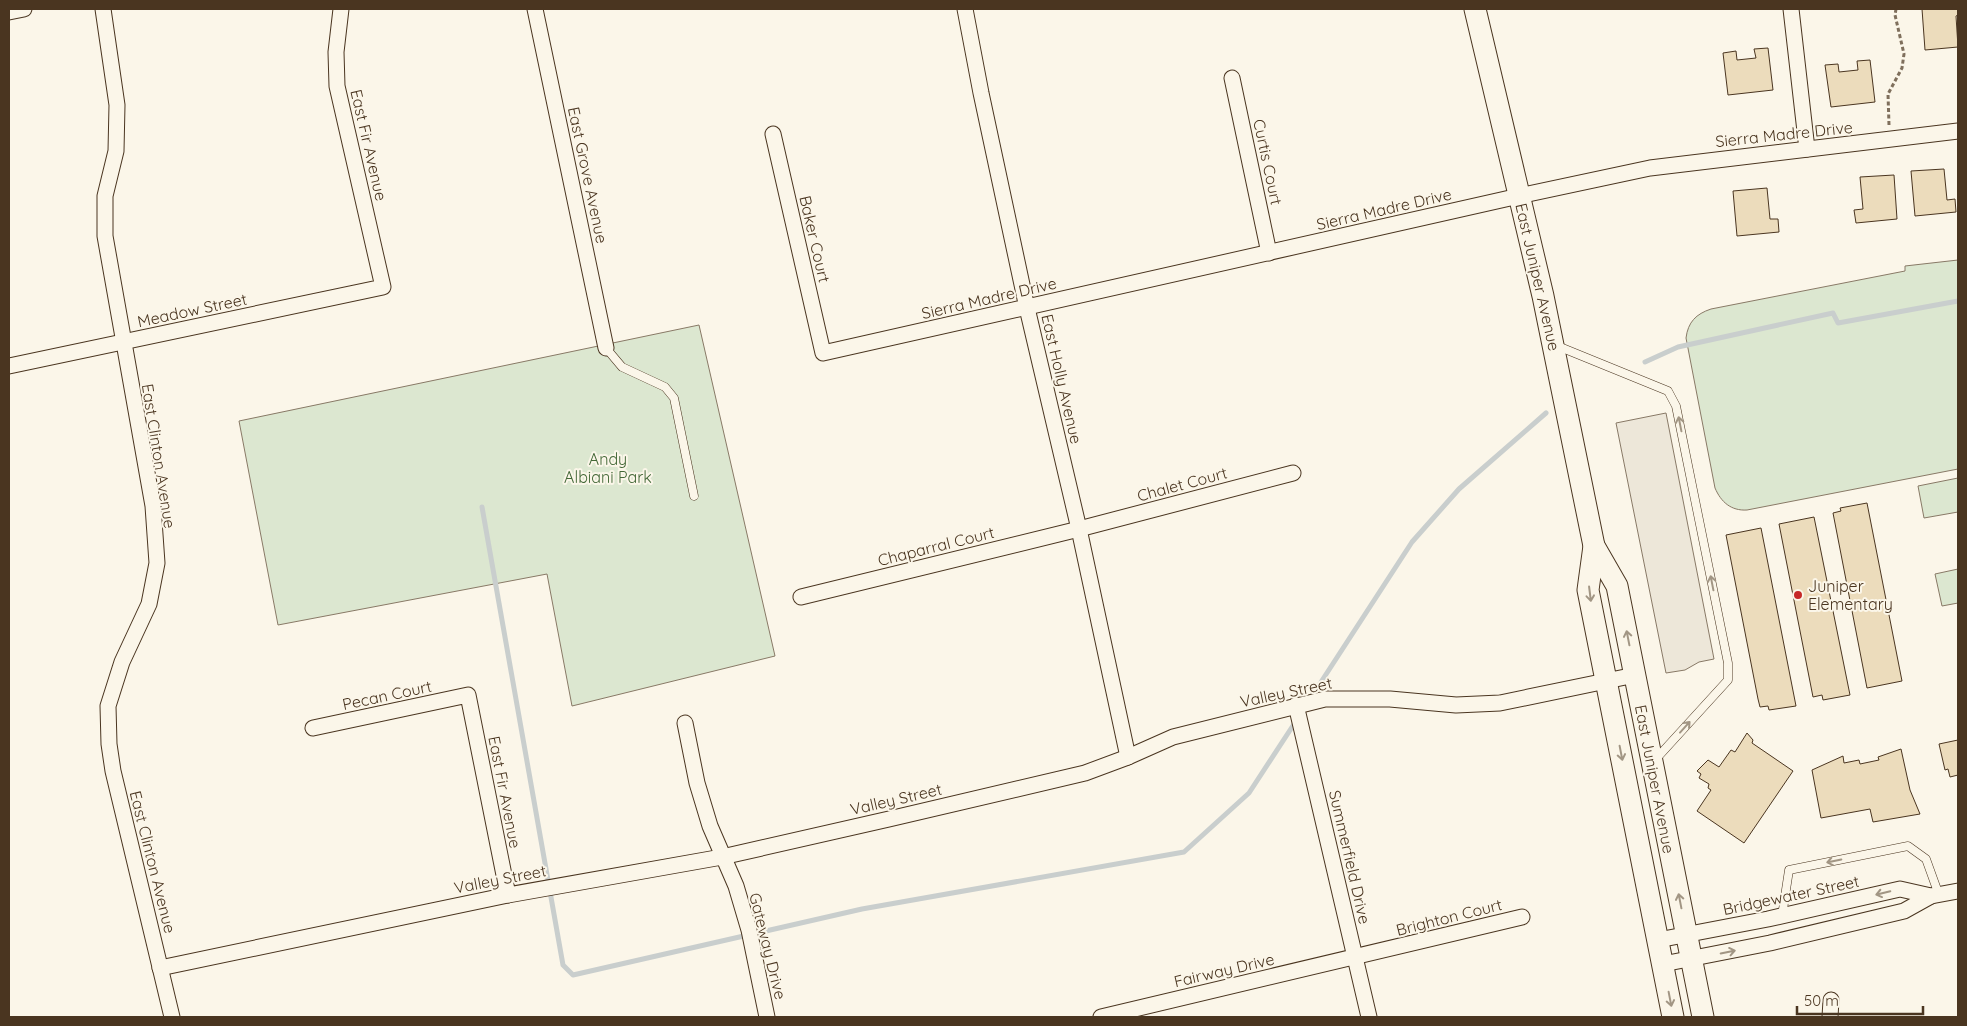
<svg xmlns="http://www.w3.org/2000/svg" width="1967" height="1026" viewBox="0 0 1967 1026" font-family="Quicksand,sans-serif">
	<rect width="100%" height="100%" fill="#fbf6e9"/>
	<g fill="#dce7d0" stroke="#887966">
		<path d="M1958,260V469L1747,510C1731,511 1721,502 1715,488L1686,338C1688,322 1696,314 1711,309L1905,271V266Z"/>
		<path d="M699,325L775,656L572,706L547,574L278,625L239,421Z"/>
		<path d="M1958,478V512L1924,518L1918,486Z"/>
		<path d="M1958,569V603L1942,606L1935,574Z"/>
	</g>
	<path fill="#ede7d9" stroke="#887966" d="M1666,413L1714,659L1699,662L1685,670L1666,673L1616,423Z"/>
	<g fill="none" stroke-linecap="round" stroke-linejoin="round">
		<g stroke="#c9cecd" stroke-width="5">
			<path d="M1645,362L1678,347L1833,313L1838,323L1958,301"/>
			<path d="M482,507L563,965L573,975L862,909L1184,852L1249,793L1296,721"/>
			<path d="M1310,699L1412,542L1459,489L1546,413"/>
		</g>
	</g>
	<g fill="#ecdcbc" stroke="#4a3520">
		<path d="M1922,9H1958V15L1956,16L1958,47L1925,50Z"/>
		<path d="M1768,48L1773,90L1728,95L1723,53L1736,51L1737,60L1756,58L1754,49Z"/>
		<path d="M1870,60L1875,102L1831,107L1825,65L1838,64L1839,72L1858,70L1857,61Z"/>
		<path d="M1944,169L1947,200L1955,199L1956,212L1915,216L1911,171Z"/>
		<path d="M1894,175L1897,219L1856,223L1854,210L1863,209L1860,177Z"/>
		<path d="M1767,188L1770,219H1778L1779,232L1737,236L1733,191Z"/>
		<path d="M1867,503L1902,681L1867,688L1833,513L1841,511L1840,508Z"/>
		<path d="M1814,517L1850,695L1823,700L1822,695L1813,697L1779,524Z"/>
		<path d="M1761,528L1796,706L1769,710L1768,706L1760,707L1758,699L1726,535Z"/>
		<path d="M1747,733L1753,740L1752,743L1793,771L1744,843L1697,811L1711,790L1708,788L1709,784L1699,778L1701,774L1697,771L1708,760L1719,767L1731,750L1735,752Z"/>
		<path d="M1958,740V775L1950,777L1948,769L1945,770L1939,744Z"/>
		<path d="M1901,749L1910,790L1920,814L1873,822L1870,809L1821,818L1812,770L1843,756L1844,763L1859,760L1860,764L1879,760L1878,757Z"/>
	</g>
	<g fill="none" stroke-linecap="round" stroke-linejoin="round">
		<g stroke="#4a3520" stroke-width="9">
			<g id="lane">
				<path d="M1555,345L1668,391L1676,406L1728,663V680L1655,760"/>
				<path d="M606,348L622,367L665,387L674,398L694,496"/>
				<path d="M1782,916L1789,870L1908,846L1926,859L1939,895"/>
			</g>
		</g>
		<g stroke="#4a3520" stroke-width="17">
			<g id="street">
				<path d="M103,9L117,105L116,151L105,196V236L153,506L157,563L149,604L122,662L108,706L109,744L113,771L172,1017"/>
				<path d="M535,9L606,348"/>
				<path d="M965,9L981,93L1027,308L1079,529L1128,757"/>
				<path d="M1791,9L1807,149"/>
				<path d="M9,12L24,9"/>
				<path d="M1232,78L1269,253"/>
				<path d="M773,134L823,353L1519,196L1650,168L1958,131"/>
				<path d="M9,366L383,287L337,86L336,52L341,9"/>
				<path d="M801,597L1079,529L1293,473"/>
				<path d="M1296,705L1369,1017"/>
				<path d="M685,723L697,783L710,826L736,886L749,930L767,1017"/>
				<path d="M313,728L468,695L508,895"/>
				<path d="M1658,940L1768,919L1900,889L1931,896"/>
				<path d="M1663,964L1770,943L1904,911L1931,896L1958,891"/>
				<path d="M160,968L508,895L722,857L889,819L1085,773L1128,757L1173,737L1325,699H1390L1456,705L1500,703L1635,675"/>
				<path d="M1101,1017L1522,917"/>
				<path d="M1830,1017L1831,1000"/>
			</g>
		</g>
		<g stroke="#4a3520" stroke-width="23">
			<g id="secondary">
				<path d="M1475,9L1543,296L1594,546L1588,590L1673,1017"/>
				<path d="M1594,546L1617,586L1703,1017"/>
			</g>
		</g>
		<path stroke="#7f6f5c" stroke-width="3" stroke-dasharray="4 2.5" stroke-linecap="butt" d="M1889,125L1888,94L1902,68L1904,54L1895,15L1896,9"/>
		<use href="#lane" stroke="#fbf6e9" stroke-width="8"/>
		<use href="#street" stroke="#fbf6e9" stroke-width="15"/>
		<use href="#secondary" stroke="#fbf6e9" stroke-width="21"/>
	</g>
	<defs><path id="oneway-shaft" d="M-6 0H5M1.5-3L5.5 0L1.5 3" fill="none" stroke-width="1.6" stroke-linecap="round" stroke-linejoin="round" transform="scale(1.25)"/></defs>
	<g stroke="#a29684">
		<use href="#oneway-shaft" transform="translate(1680 424) rotate(-101)"/>
		<use href="#oneway-shaft" transform="translate(1712 583) rotate(-101)"/>
		<use href="#oneway-shaft" transform="translate(1590 594) rotate(83)"/>
		<use href="#oneway-shaft" transform="translate(1628 638) rotate(-101)"/>
		<use href="#oneway-shaft" transform="translate(1685 727) rotate(-48)"/>
		<use href="#oneway-shaft" transform="translate(1621 753) rotate(79)"/>
		<use href="#oneway-shaft" transform="translate(1834 861) rotate(168)"/>
		<use href="#oneway-shaft" transform="translate(1883 893) rotate(167)"/>
		<use href="#oneway-shaft" transform="translate(1680 901) rotate(-101)"/>
		<use href="#oneway-shaft" transform="translate(1728 952) rotate(-11)"/>
		<use href="#oneway-shaft" transform="translate(1670 999) rotate(79)"/>
	</g>
	<circle fill="#c62828" stroke="#fbf6e9" stroke-width="2" cx="1798" cy="595" r="5"/>
	<g text-anchor="middle" stroke-width="4" stroke-linejoin="round" paint-order="stroke">
		<g font-size="16" fill="#4a3520" stroke="#fbf6e9">
			<text transform="translate(1784 134) rotate(-6)" y="6">Sierra Madre Drive</text>
			<text transform="translate(369 145) rotate(77)" y="6">East Fir Avenue</text>
			<text transform="translate(1268 162) rotate(78)" y="6">Curtis Court</text>
			<text transform="translate(588 175) rotate(78)" y="6">East Grove Avenue</text>
			<text transform="translate(1384 209) rotate(-13)" y="6">Sierra Madre Drive</text>
			<text transform="translate(815 239) rotate(77)" y="6">Baker Court</text>
			<text transform="translate(1538 277) rotate(77)" y="6">East Juniper Avenue</text>
			<text transform="translate(989 298) rotate(-13)" y="6">Sierra Madre Drive</text>
			<text transform="translate(192 310) rotate(-12)" y="6">Meadow Street</text>
			<text transform="translate(1062 379) rotate(77)" y="6">East Holly Avenue</text>
			<text transform="translate(159 456) rotate(81)" y="6">East Clinton Avenue</text>
			<text transform="translate(1182 484) rotate(-15)" y="6">Chalet Court</text>
			<text transform="translate(936 546) rotate(-14)" y="6">Chaparral Court</text>
			<text transform="translate(1286 692) rotate(-12)" y="6">Valley Street</text>
			<text transform="translate(387 695) rotate(-12)" y="6">Pecan Court</text>
			<text transform="translate(1655 779) rotate(79)" y="6">East Juniper Avenue</text>
			<text transform="translate(505 792) rotate(79)" y="6">East Fir Avenue</text>
			<text transform="translate(896 799) rotate(-13)" y="6">Valley Street</text>
			<text transform="translate(1350 857) rotate(77)" y="6">Summerfield Drive</text>
			<text transform="translate(153 862) rotate(76)" y="6">East Clinton Avenue</text>
			<text transform="translate(500 879) rotate(-11)" y="6">Valley Street</text>
			<text transform="translate(1791 895) rotate(-12)" y="6">Bridgewater Street</text>
			<text transform="translate(1449 917) rotate(-14)" y="6">Brighton Court</text>
			<text transform="translate(768 946) rotate(76)" y="6">Gateway Drive</text>
			<text transform="translate(1224 970) rotate(-13)" y="6">Fairway Drive</text>
		</g>
		<g font-size="16" fill="#436837" stroke="#fbf6e9">
			<text x="608" y="465">Andy<tspan x="608" dy="18">Albiani Park</tspan></text>
		</g>
		<g font-size="16" fill="#4a3520" stroke="#fbf6e9" text-anchor="start">
			<text x="1808" y="592">Juniper<tspan x="1808" dy="18">Elementary</tspan></text>
		</g>
	</g>
	<rect width="1967" height="1026" fill="none" stroke="#4a3520" stroke-width="20"/>
	<path d="M1797 1006v8h126v-8" fill="none" stroke="#4a3520" stroke-width="2.5"/>
	<text x="1804" y="1006" font-size="15" fill="#4a3520" stroke="#fbf6e9" stroke-width="4" paint-order="stroke">50 m</text>
</svg>
